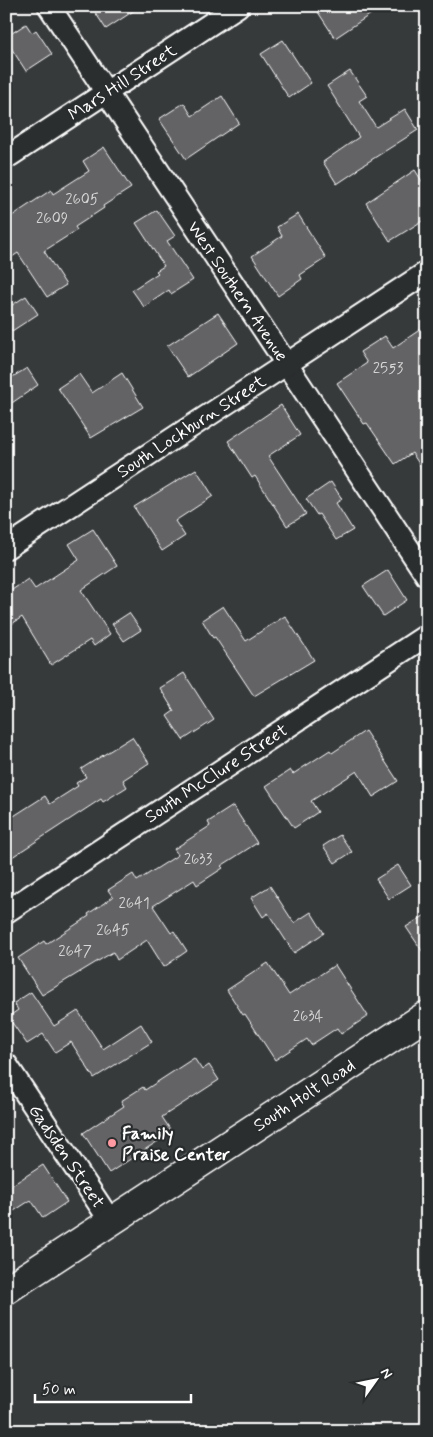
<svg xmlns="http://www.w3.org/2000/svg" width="433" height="1437" viewBox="0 0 433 1437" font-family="Mynerve,sans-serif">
	<rect width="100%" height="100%" fill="#373a3b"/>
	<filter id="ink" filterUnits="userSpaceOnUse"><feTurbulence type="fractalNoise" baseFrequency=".02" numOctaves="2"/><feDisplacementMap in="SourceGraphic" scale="10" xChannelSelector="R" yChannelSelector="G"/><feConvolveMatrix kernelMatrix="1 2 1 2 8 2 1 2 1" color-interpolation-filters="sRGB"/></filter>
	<g filter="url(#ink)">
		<g fill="#636465" stroke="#fff">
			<path d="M91,6H141L106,29Z"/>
			<path d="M314,6H383L335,38Z"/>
			<path d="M26,24L32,33L36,30L52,54L26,71L6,40V37Z"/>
			<path d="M283,40L311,83L289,98L261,54Z"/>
			<path d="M350,71L367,96L359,101L376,127L405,109L418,130L357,169L358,170L337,184L323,162L359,137L327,86Z"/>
			<path d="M222,96L239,123L186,159L159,119L184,103L192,116Z"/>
			<path d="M104,147L131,188L103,206L104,208L75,227L77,230L44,251L66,285L47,297L18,253L6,261V220L51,190L53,194L89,171L83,161Z"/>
			<path d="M415,170L427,189V218L390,241L366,203Z"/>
			<path d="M157,210L175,236L167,241L193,280L171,294L169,290L144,307L132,290L158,273L156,271L164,266L136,223Z"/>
			<path d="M298,214L326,258L300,275L302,279L278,296L252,256L282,236L277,227Z"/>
			<path d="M26,296L38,314L12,331L6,322V309Z"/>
			<path d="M218,313L238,343L188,377L167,346Z"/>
			<path d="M421,329L427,338V476L412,453L395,464L367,423L364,424L337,383L367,363L360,352L385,336L393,348Z"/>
			<path d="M27,368L38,385L6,407V381Z"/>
			<path d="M122,373L143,407L91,438L58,388L79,374L92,393Z"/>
			<path d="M281,405L300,435L268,456L306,514L287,526L255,476L252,478L228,441Z"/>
			<path d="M196,469L213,496L175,521L185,536L162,551L134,507Z"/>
			<path d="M331,482L342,499L336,503L353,530L336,540L319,514L317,515L306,499Z"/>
			<path d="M93,529L117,566L81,590L110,634L94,646L90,640L51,665L22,617L6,628V594L28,579L35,589L79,560L69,544Z"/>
			<path d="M388,570L407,600L383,616L363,586Z"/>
			<path d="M223,606L246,641L285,616L314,660L254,696L215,637L213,638L202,620Z"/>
			<path d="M129,613L141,630L124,641L112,624Z"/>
			<path d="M184,673L214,720L183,740L167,716L174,711L160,688Z"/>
			<path d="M365,731L398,781L373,797L357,771L311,801L318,812L294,828L266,786L290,770L293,774L330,750L332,753Z"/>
			<path d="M132,737L149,763L123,780L127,787L103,802L101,799L6,861V821L45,796L50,804L78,786L76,783L86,777L81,769Z"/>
			<path d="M233,806L257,843L221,866L223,868L197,885L194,880L153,906L171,933L174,931L187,951L164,967L147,940L117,960L113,952L42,995L18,958L44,941L46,944L89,916L88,914L113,897L108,890L133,874L137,881L178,855L174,849L210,826L208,822Z"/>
			<path d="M340,835L352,852L335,863L323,846Z"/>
			<path d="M398,865L411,885L389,899L376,879Z"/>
			<path d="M270,886L294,923L311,912L324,933L294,953L268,913L263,917L251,898Z"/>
			<path d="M427,914V958L406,927Z"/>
			<path d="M268,963L289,995L335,965L368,1016L341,1034L337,1028L311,1045L307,1039L275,1060L245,1014L243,1015L227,990Z"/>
			<path d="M31,992L54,1026L78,1011L103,1049L141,1024L152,1042L94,1078L71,1042L55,1052L43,1034L27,1044L8,1017L18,1010L14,1003Z"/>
			<path d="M194,1058L202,1070L209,1065L219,1080L162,1117L172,1132L109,1173L83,1133L124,1106L121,1101L143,1087L145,1090Z"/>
			<path d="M43,1165L67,1202L43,1218L31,1200L6,1216V1189Z"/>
		</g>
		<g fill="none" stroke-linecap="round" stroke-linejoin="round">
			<g stroke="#fff" stroke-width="25">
				<g id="street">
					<path d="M49,6L427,576"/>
					<path d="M6,158L238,6"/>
					<path d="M6,548L427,272"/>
					<path d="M6,912L427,635"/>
					<path d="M6,1064L111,1222"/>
				</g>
			</g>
			<g stroke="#fff" stroke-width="31">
				<path id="primary" d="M6,1290L427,1015"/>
			</g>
			<use href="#street" stroke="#2a2d2e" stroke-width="21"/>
			<use href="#primary" stroke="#2a2d2e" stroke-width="28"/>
		</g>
	</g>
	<circle fill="#ff9aa2" stroke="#2a2d2e" stroke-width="2" cx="112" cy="1143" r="5"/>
	<g text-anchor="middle" stroke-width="4.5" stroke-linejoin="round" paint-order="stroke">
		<g font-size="15" fill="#d8d8d8">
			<text x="82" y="204">2605</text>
			<text x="52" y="223">2609</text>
			<text x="388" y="373">2553</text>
			<text x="198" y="864">2633</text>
			<text x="134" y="908">2641</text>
			<text x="113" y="935">2645</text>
			<text x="75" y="956">2647</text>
			<text x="308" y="1021">2634</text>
		</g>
		<g font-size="18" fill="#fff" stroke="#2a2d2e">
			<text transform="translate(122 82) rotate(-33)" y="6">Mars Hill Street</text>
			<text transform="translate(238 291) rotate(56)" y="6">West Southern Avenue</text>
			<text transform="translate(191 426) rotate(-33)" y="6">South Lockburn Street</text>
			<text transform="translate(216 773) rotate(-33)" y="6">South McClure Street</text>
			<text transform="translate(304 1095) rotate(-33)" y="6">South Holt Road</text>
			<text transform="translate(67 1156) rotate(56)" y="6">Gadsden Street</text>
		</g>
		<g font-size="18" font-weight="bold" fill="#fff" stroke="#2a2d2e" text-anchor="start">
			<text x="122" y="1139">Family<tspan x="122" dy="21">Praise Center</tspan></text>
		</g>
	</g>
	<rect width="433" height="1437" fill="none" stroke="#2a2d2e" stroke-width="25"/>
	<rect x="12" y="12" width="408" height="1412" fill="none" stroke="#fff" stroke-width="2" filter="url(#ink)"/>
	<g transform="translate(376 1380) rotate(57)" stroke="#2a2d2e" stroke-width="4" paint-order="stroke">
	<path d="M0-4L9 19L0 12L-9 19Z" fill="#ffffff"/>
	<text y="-8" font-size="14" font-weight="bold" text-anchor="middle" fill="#ffffff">N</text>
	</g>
	<path d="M35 1394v8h156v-8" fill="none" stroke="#ffffff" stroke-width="2.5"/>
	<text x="42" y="1394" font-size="15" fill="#ffffff" stroke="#2a2d2e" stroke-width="4" paint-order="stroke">50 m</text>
</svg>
